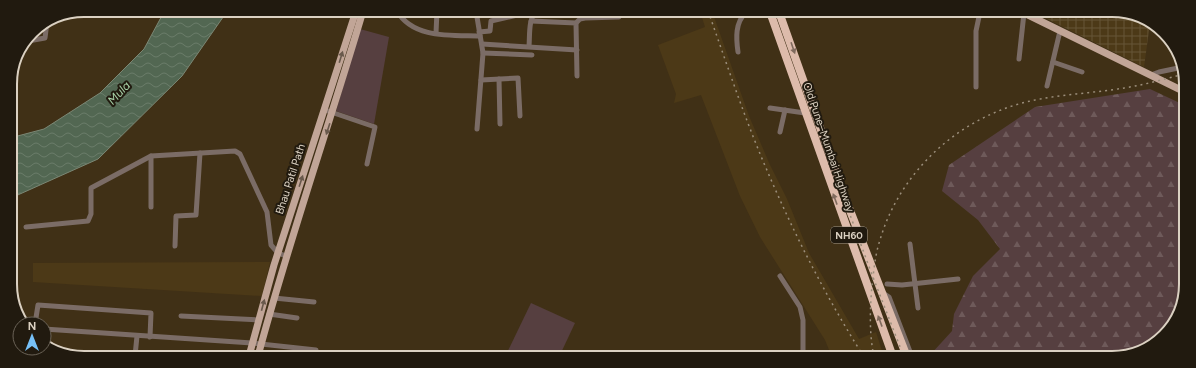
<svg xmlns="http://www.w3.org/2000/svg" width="1196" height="368" viewBox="0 0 1196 368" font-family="Figtree,sans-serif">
	<defs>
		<pattern id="industrial-grid" width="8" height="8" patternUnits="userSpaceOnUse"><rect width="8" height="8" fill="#4c3917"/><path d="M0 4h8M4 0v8" fill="none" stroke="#655537"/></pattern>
		<pattern id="grass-dots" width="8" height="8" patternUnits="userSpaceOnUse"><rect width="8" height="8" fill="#563f40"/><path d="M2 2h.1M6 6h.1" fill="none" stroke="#6e5a5a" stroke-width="1.8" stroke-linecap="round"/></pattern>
		<pattern id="forest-firs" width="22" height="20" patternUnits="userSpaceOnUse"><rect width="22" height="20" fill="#563f40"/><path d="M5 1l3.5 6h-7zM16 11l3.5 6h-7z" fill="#6e5a5a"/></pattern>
		<pattern id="water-waves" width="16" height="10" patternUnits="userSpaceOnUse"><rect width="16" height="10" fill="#526752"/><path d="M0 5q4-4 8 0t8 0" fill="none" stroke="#6a7c69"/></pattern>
	</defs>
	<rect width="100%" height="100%" fill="#403016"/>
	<g fill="#4c3917">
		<path d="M700,11H712L749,116L770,165L787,199L809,253L859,339L876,332L884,357H832L825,340L760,237L740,196L701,95L674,103L676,94L658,45L705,27Z"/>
		<path d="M270,262L262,296L33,282V263Z"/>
	</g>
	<path fill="url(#industrial-grid)" d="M1033,12H1131L1150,23L1144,67Z"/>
	<path fill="url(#grass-dots)" d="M11,207H13L14,304L11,298Z"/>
	<path fill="url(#forest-firs)" d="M1150,89L1184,105V303L1161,340L1117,358L931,357V354L952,331L954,314L973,276L1000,249L978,220L942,191L949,165L1035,107Z"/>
	<g fill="#563f40">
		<path d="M360,29L389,37L374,124L336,111Z"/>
		<path d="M531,303L575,323L559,357H505Z"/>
	</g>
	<path fill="url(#water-waves)" stroke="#7b8774" d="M165,10H228L182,76L98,159L11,198L10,138L44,129L100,93L144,49Z"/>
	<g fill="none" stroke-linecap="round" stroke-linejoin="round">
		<g stroke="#7b6c66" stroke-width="5">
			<path d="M397,11C413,39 452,35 480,36"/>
			<path d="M476,11L483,53L477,129"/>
			<path d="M531,21L576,23L577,76"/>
			<path d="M576,23L580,19L585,18L619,17L621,11"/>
			<path d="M479,32L490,31L491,21L526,13"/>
			<path d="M436,33L437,11"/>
			<path d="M28,41L45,38L47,22"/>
			<path d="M482,44L577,50"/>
			<path d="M529,46C530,35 528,18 537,11"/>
			<path d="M738,52C736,38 735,23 746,12"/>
			<path d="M483,53L532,55"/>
			<path d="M1019,59L1024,13"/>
			<path d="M1053,62L1082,72"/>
			<path d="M1151,75L1159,72L1183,67"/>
			<path d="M499,79L500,124"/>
			<path d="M481,80L518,78L520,116"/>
			<path d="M1047,86L1060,31"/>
			<path d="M976,87V31L980,12"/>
			<path d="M770,108L805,113"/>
			<path d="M325,110L375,127L367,164"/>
			<path d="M780,132L785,110"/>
			<path d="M151,207V156"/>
			<path d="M26,227L88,221L91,214V188L151,156L235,151L240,154L267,212L271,245L278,253L286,256"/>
			<path d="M910,244L918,308"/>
			<path d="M175,246L176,216L196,215L200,153"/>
			<path d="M780,276L800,307L803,320V357"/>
			<path d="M887,284L902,285L958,279"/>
			<path d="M883,293L889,297L912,357"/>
			<path d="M274,298L314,302"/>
			<path d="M269,314L297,318"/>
			<path d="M181,316L259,320"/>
			<path d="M35,324L38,305L151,313L150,337"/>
			<path d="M44,329L252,343L316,350"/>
			<path d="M135,356L137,336"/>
		</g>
		<g stroke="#c1a597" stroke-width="7">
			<path d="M1022,12L1185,92"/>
			<path d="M249,356L274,265L356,11"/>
			<path d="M258,356C289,240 329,126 363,11"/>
		</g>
		<g stroke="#ddbbab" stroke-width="8">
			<path d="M770,12L893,357"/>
			<path d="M779,12L844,195L907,357"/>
		</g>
		<g stroke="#9b8e7b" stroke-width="1.5" stroke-dasharray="2 4" stroke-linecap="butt">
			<path d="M708,11C727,64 744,117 766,168C794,234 826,297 864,357"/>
			<path d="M805,92L871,272L904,357"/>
			<path d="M874,357C869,333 870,309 872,285C874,270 875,255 880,240C897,181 944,132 1001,110C1043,93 1091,95 1135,86C1151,83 1168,78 1185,74"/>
		</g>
	</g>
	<defs><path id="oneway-solid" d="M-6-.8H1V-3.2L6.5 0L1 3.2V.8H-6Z"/></defs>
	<g fill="#7f6a5d">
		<use href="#oneway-solid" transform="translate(793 48) rotate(71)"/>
		<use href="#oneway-solid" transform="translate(835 199) rotate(-110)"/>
		<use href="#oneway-solid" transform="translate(880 321) rotate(-110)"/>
	</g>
	<g fill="#69594c">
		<use href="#oneway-solid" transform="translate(341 57) rotate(-73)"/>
		<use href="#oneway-solid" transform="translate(328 129) rotate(108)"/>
		<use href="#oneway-solid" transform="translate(301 181) rotate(-72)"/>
		<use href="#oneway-solid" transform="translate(263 305) rotate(-75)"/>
	</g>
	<g text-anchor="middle" stroke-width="4" stroke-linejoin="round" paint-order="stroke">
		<rect fill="#211a0f" stroke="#a39a8c" stroke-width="1" x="831" y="227" width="36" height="16" rx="3"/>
		<g font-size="10" font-weight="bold" fill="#dbd1c2">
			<text x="849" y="239">NH60</text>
		</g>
		<g font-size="11" fill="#dbd1c2" stroke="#211a0f">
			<text transform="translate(829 147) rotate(71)" y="4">Old Pune–Mumbai Highway</text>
			<text transform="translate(290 179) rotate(-72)" y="4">Bhau Patil Path</text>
		</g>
		<g font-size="12" font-style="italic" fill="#a7d0a6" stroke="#211a0f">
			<text transform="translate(119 93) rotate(-47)" y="4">Mula</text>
		</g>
	</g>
	<path d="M0 0H1196V368H0ZM84 17H1112A67 67 0 0 1 1179 84V284A67 67 0 0 1 1112 351H84A67 67 0 0 1 17 284V84A67 67 0 0 1 84 17Z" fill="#211a0f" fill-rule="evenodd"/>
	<path fill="none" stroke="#dbd1c2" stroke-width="2" d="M84 17H1112A67 67 0 0 1 1179 84V284A67 67 0 0 1 1112 351H84A67 67 0 0 1 17 284V84A67 67 0 0 1 84 17Z"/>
	<g transform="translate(32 336)"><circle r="19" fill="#211a0f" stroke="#6b6357"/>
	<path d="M0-3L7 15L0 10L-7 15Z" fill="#76c0f7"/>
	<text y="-6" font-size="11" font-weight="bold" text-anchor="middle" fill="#dbd1c2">N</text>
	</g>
</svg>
